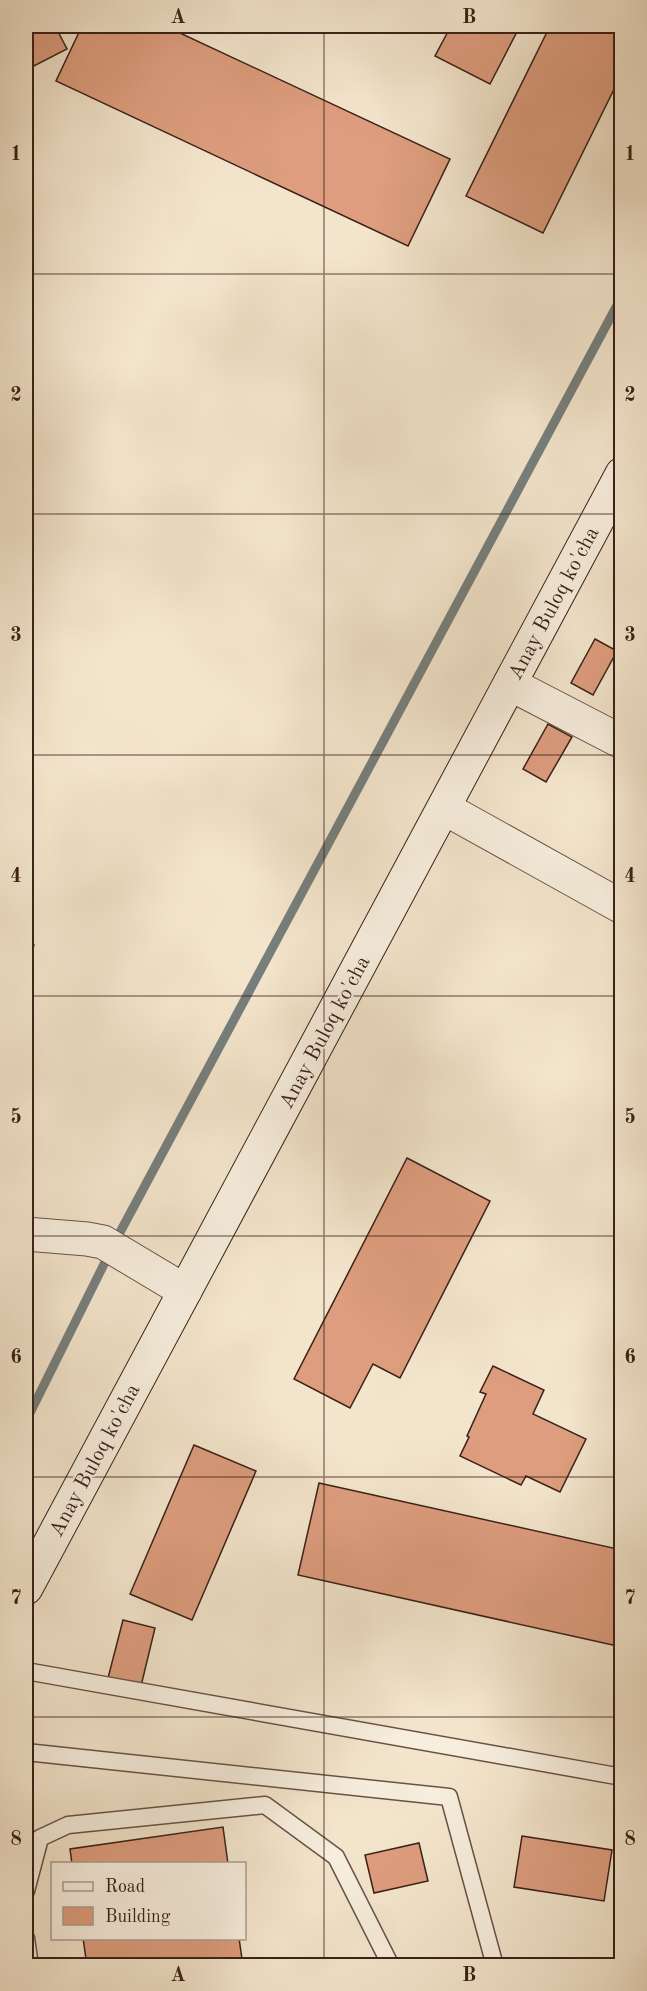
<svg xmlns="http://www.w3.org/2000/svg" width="647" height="1991" viewBox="0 0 647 1991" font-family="'Old Standard TT',serif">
	<rect width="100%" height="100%" fill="#f3e5cc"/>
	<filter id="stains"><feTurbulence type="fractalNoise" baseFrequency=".00333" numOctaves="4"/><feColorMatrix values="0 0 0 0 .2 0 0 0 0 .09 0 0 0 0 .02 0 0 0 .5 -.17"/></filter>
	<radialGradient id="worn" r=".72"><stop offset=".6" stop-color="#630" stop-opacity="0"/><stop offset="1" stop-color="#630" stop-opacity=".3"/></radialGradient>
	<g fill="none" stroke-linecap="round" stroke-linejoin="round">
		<path stroke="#767f7c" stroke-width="9" d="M26,1421L118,1236L622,296"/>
	</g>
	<g fill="#dd9d7e" stroke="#392118" stroke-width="1.5">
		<path d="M26,26H55L67,49L26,70Z"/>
		<path d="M82,26H165L450,159L408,246L56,81Z"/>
		<path d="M451,26H520L490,84L435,56Z"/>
		<path d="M550,26H622V73L543,233L466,196Z"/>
		<path d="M595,639L617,651L593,695L571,683Z"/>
		<path d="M548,724L572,737L546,782L523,769Z"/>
		<path d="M26,941L34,945L26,962Z"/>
		<path d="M407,1158L490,1201L400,1378L373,1364L350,1408L294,1379Z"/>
		<path d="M493,1366L544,1390L533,1414L586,1439L560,1492L526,1476L521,1485L460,1456L469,1437L467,1436L486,1394L480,1392Z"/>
		<path d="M194,1445L256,1471L192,1620L130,1594Z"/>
		<path d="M319,1483L622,1550V1647L298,1575Z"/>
		<path d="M123,1620L155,1628L141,1686L108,1678Z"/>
		<path d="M223,1827L228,1864H72L70,1849Z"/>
		<path d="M522,1836L612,1850L604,1901L514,1887Z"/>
		<path d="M419,1843L428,1881L374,1893L365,1855Z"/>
		<path d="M83,1938H239L243,1966H87Z"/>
	</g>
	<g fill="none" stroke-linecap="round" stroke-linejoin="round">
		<g stroke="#685245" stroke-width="19">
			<g id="lane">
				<path d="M26,1671L622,1777"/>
				<path d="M26,1752L449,1797L495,1966"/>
				<path d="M26,1891L40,1838L68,1825L265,1805L336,1857L391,1966"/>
				<path d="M26,1938L30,1966"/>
			</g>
		</g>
		<g stroke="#685245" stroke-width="35">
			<g id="street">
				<path d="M510,684L622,742"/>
				<path d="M444,808L622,907"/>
				<path d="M26,1234L87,1239L103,1242L185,1291"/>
			</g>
		</g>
		<g stroke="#392118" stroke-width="35">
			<path id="secondary" d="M26,1588L622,474"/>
		</g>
		<use href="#lane" stroke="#f7eede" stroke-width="16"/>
		<use href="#street" stroke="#f7eede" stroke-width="33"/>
		<use href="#secondary" stroke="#f7eede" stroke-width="33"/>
	</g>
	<path fill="none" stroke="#392118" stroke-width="1.5" stroke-opacity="0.55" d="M324,26V1966M26,274H622M26,514H622M26,755H622M26,996H622M26,1236H622M26,1477H622M26,1717H622"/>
	<g text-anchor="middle" stroke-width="4.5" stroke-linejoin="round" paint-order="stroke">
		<g font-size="21" fill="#392118" stroke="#f7eede">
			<text transform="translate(553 603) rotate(-62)" y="7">Anay Buloq ko'cha</text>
			<text transform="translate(324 1032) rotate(-62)" y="7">Anay Buloq ko'cha</text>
			<text transform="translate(94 1460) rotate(-62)" y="7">Anay Buloq ko'cha</text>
		</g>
	</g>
	<rect width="647" height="1991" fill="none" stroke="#f3e5cc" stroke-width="66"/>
	<rect x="51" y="1862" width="195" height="78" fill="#f7eede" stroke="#ab9c8f" stroke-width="1.5"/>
	<rect x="63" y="1882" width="30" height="9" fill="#f7eede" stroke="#ab9c8f" stroke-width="1.5"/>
	<text x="105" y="1892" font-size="18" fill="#392118">Road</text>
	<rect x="63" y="1907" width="30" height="18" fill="#dd9d7e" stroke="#ab9c8f" stroke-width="1.5"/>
	<text x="105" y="1922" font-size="18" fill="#392118">Building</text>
	<rect x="33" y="33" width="581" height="1925" fill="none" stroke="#392118" stroke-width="2"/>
	<g font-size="20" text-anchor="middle" font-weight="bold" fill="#392118">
		<text x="178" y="23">A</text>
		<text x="469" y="23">B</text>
		<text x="16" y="160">1</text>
		<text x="630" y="160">1</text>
		<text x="16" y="401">2</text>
		<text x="630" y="401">2</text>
		<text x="16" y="641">3</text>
		<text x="630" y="641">3</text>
		<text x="16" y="882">4</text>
		<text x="630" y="882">4</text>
		<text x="16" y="1123">5</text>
		<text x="630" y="1123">5</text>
		<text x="16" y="1363">6</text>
		<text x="630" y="1363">6</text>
		<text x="16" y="1604">7</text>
		<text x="630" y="1604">7</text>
		<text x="16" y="1845">8</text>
		<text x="630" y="1845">8</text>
		<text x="178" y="1981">A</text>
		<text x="469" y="1981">B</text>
	</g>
	<rect width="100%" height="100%" filter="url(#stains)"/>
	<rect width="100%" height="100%" fill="url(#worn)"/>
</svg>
